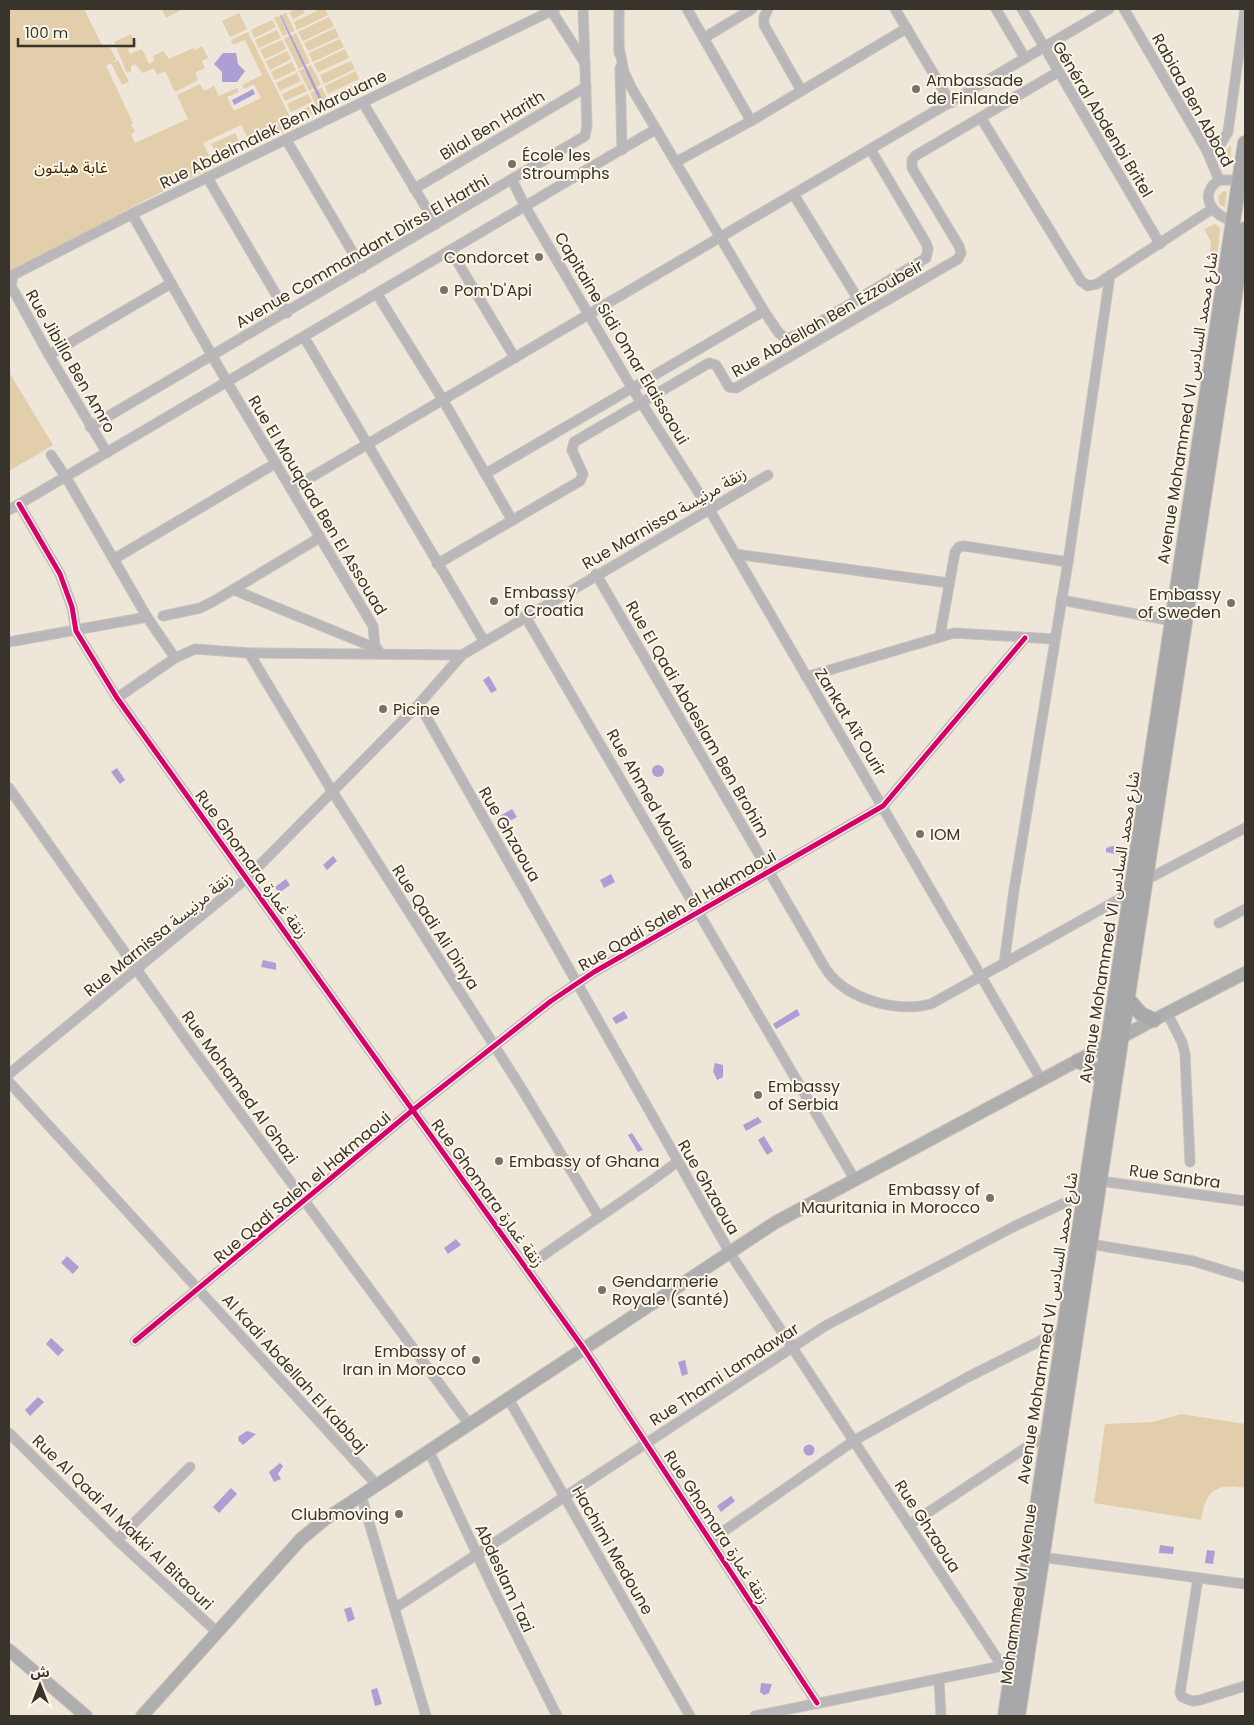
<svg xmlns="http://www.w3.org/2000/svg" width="1254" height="1725" viewBox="0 0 1254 1725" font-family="Poppins,'Noto Sans Arabic',sans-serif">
	<rect width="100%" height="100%" fill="#ede6d9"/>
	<g fill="#e2ceaa">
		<path d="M9,9H84L101,43L104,47L109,45L116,59L112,63L118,60L129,82L122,85L111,63L106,66L133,123L131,124L135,132L131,134L135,143L188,119L177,95L200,84L204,91L214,86L219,96L237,88L239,92L227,97L234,111L261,98L254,84L244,89L242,85L262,75L245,40L233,45L231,40L248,32L295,127L252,147L241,125L203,143L214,166L176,185L171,175L166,177L171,187L9,272Z"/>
		<path d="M162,9H180L181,10L166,18Z"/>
		<path d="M296,9H303L305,13L293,19L289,12Z"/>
		<path d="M321,9H325L328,15L297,30L294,22Z"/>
		<path d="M239,13L247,29L230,37L222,21Z"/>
		<path d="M286,13L295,31L290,33L281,15Z"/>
		<path d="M279,16L288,34L283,36L274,18Z"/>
		<path d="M329,17L334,26L303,41L298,32Z"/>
		<path d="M272,20L276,27L254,38L251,30Z"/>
		<path d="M335,28L339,37L308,51L304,43Z"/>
		<path d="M277,30L281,38L259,48L255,40Z"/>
		<path d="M296,33L310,63L305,65L291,36Z"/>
		<path d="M131,34L137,45L128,49L130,54L142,49L149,64L154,61L153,56L163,51L169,59L193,48L195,50L202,46L208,58L202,61L205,68L195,73L198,80L175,92L165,71L157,75L154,68L143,73L135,64L131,66V72L127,73L114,42Z"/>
		<path d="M289,36L304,66L299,69L284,39Z"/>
		<path d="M340,39L344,47L313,62L309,53Z"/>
		<path d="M282,40L286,49L265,59L260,50Z"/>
		<path d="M345,49L349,58L318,72L314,64Z"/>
		<path d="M287,51L291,59L270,70L266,61Z"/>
		<path d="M351,61L355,69L324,84L320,75Z"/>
		<path d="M292,62L296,70L275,80L271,72Z"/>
		<path d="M311,65L321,85L316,87L306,68Z"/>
		<path d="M304,68L314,88L309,91L299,71Z"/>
		<path d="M356,71L359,79L328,94L325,86Z"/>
		<path d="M297,73L301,81L280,91L276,83Z"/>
		<path d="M361,81L364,89L333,104L330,96Z"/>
		<path d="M303,84L307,91L285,101L282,94Z"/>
		<path d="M322,87L330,105L319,111L310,93L315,91L321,105L324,103L317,90Z"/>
		<path d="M308,94L312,102L291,112L287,104Z"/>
		<path d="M313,104L317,112L295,122L292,115Z"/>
		<path d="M235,133L241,145L217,156L211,144Z"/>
		<path d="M1231,145V163L1227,164L1223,154Z"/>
		<path d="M1227,191L1225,207L1220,205L1218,198L1222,192Z"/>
		<path d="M1215,224L1220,228L1217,259L1209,258L1211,242L1204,229Z"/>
		<path d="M9,372L53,445L9,471Z"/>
		<path d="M1181,1414L1245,1424V1488C1215,1483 1206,1490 1201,1520L1094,1503L1105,1424L1153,1422Z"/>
	</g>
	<g fill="#ac9fd3">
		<path d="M281,15L324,103L321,104L280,16Z"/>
		<path d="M223,53H236L238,64L245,71L237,82H222V72L214,64Z"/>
		<path d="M253,89L255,94L234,105L232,100Z"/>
		<path d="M489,676L497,690L491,693L483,680Z"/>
		<circle cx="658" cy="771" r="6"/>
		<path d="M117,768L125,780L120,784L111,772Z"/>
		<path d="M512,809L517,817L502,825L498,817Z"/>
		<path d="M1112,846L1121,847L1120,855L1106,852V848Z"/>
		<path d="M333,856L337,861L327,870L323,865Z"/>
		<path d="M611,874L615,882L604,888L600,880Z"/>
		<path d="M286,879L290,885L279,893L275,887Z"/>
		<path d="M263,960L276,963V970L261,967Z"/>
		<path d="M797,1009L800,1015L776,1029L773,1024Z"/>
		<path d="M624,1011L628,1018L616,1024L612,1018Z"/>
		<path d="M715,1063L723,1065V1077L717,1080L713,1071Z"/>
		<path d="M758,1117L762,1122L746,1131L743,1125Z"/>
		<path d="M632,1133L643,1150L638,1152L628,1135Z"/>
		<path d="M764,1136L773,1151L767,1155L758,1140Z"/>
		<path d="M456,1239L461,1245L448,1254L444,1248Z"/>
		<path d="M67,1256L79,1267L73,1274L61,1263Z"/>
		<path d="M51,1338L64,1350L58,1356L46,1344Z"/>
		<path d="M685,1360L688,1374L682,1376L678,1362Z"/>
		<path d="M38,1397L44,1402L30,1416L25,1410Z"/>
		<path d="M247,1431L256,1434L243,1445L238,1440L239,1436Z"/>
		<circle cx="809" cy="1450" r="5.5"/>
		<path d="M280,1463L283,1466L278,1474L281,1479L274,1482L269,1472Z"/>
		<path d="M231,1488L237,1494L219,1513L213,1507Z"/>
		<path d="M731,1496L735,1501L721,1512L717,1506Z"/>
		<path d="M1160,1545L1174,1547L1173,1554L1159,1553Z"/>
		<path d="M1207,1550L1215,1551L1213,1564L1205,1563Z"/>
		<path d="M351,1607L355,1619L348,1622L344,1609Z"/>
		<path d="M761,1683L772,1684L769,1693L764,1695L760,1692Z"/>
		<path d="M377,1688L382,1704L375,1706L371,1690Z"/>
	</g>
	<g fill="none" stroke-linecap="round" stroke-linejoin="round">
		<g stroke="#c7c2b8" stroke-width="11">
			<g id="minor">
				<path d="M619,9V53"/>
				<path d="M687,9L751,121"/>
				<path d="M768,9L764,17V25L801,90"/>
				<path d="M895,9L951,103"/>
				<path d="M996,9L1025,58"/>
				<path d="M1022,9L1160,244"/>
				<path d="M1124,9L1207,151L1219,180"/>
				<path d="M551,10L585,63"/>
				<path d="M704,38L752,9"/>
				<path d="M619,47L624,72L631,87L764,311L778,332L786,339L802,333L926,258L928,249L926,243L871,150"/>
				<path d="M620,68L622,150"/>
				<path d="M363,103L436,224"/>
				<path d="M981,118L1081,281L1088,286L1097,284L1212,209"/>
				<path d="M287,141L362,268"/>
				<path d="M1207,151L1220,145L1228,132L1245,9"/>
				<path d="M676,162L751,121L907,28"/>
				<path d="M207,177L287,313"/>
				<path d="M512,180L526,208L632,388L709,509L1042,1081"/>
				<path d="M414,189L586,87"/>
				<path d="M794,195L858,299"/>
				<path d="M132,214L227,382L373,626L375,646"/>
				<path d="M1234,221C1213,217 1197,195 1219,180H1240"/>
				<path d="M451,251L515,358"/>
				<path d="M377,294L443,400L512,520"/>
				<path d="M304,337L484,641"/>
				<path d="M49,355L170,284"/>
				<path d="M90,427L585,136L587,125L583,9"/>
				<path d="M107,453L49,355L11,286L13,275L132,214L555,9"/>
				<path d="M51,455L66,477L147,617L175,658"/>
				<path d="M485,474L764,311"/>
				<path d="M291,489L1109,9"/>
				<path d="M19,504L60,574L72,607L76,631L117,698L584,1349L817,1703"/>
				<path d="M9,510L656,129"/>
				<path d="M735,554L949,583"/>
				<path d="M114,559L276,463"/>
				<path d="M437,564L580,481L583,474L572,450L574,442L709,363L716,365L729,387L736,388L958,259L961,253L959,246L912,168V160L915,156L1058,72"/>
				<path d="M596,574L817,954C822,963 827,973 835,980C858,1002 900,1012 931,1004L1132,892"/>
				<path d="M234,590L378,649"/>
				<path d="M1061,600L1173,621"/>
				<path d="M163,616L200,608L214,601L319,538"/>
				<path d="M525,616L855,1180"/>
				<path d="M940,636L955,552L959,547L964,546L1068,562"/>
				<path d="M9,642L147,617"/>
				<path d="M249,653L332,791L520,1086L599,1217"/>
				<path d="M806,677L954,633L1054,639"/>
				<path d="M117,698L175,658L195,649L249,653L462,655"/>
				<path d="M419,704L730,1253L1002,1666"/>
				<path d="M9,788L192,1048L469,1424"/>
				<path d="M1146,880L1245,828"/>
				<path d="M1219,923L1245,909"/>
				<path d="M1004,964L1014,890L1068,562L1110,275"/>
				<path d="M1167,1013L1182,1042L1185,1054L1190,1162"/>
				<path d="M9,1074L247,878L419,704L462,655L768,475"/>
				<path d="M9,1082L377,1485"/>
				<path d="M1100,1181L1245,1201"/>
				<path d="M1090,1244L1193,1261L1245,1277"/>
				<path d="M526,1268C575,1231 628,1200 677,1162"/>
				<path d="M135,1341L413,1110L551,1001L594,972L883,806L1025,638"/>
				<path d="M508,1398L690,1716"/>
				<path d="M9,1433L117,1540L217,1632"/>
				<path d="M429,1451L491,1584L557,1716"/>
				<path d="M361,1495L426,1716"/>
				<path d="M909,1525L1030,1445L1047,1437"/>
				<path d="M117,1540L190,1467"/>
				<path d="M711,1540L855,1440L968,1377L1044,1339L1063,1333"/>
				<path d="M1041,1557L1245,1584"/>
				<path d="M1198,1578L1180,1693L1182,1697L1192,1701L1200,1700L1245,1686"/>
				<path d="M395,1608L825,1326L1015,1226L1086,1193"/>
				<path d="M939,1680L941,1716"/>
				<path d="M755,1716L1007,1665"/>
			</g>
		</g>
		<g stroke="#c7c2b8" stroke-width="14">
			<g id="secondary">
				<path d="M9,1650L86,1716"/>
				<path d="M142,1716L301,1539L324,1520L776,1222L1144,1025L1245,973"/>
			</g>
		</g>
		<g stroke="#c7c2b8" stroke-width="16">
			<g id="primary">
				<path d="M1128,999L1141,1014L1154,1020"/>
				<path d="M1078,1061L1091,1067L1103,1079"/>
				<path d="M1005,1716L1245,143"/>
				<path d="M1018,1716L1245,229"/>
			</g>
		</g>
		<use href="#minor" stroke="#b9b7b9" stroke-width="9"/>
		<use href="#secondary" stroke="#afaeaf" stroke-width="12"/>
		<use href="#primary" stroke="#a8a7a9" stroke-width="14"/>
		<g stroke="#fef6e8" stroke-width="8">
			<g id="cycleway">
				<path d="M19,504L60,574L72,607L76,631L117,698L584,1349L817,1703"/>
				<path d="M135,1341L413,1110L551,1001L594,972L883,806L1025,638"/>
			</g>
		</g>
		<use href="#cycleway" stroke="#d6006c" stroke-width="5"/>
	</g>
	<g fill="#787268" stroke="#fef6e8" stroke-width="2">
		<circle cx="916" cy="89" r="5"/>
		<circle cx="512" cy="164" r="5"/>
		<circle cx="539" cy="257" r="5"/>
		<circle cx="444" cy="290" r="5"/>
		<circle cx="494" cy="601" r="5"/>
		<circle cx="1231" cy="603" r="5"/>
		<circle cx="383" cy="709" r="5"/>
		<circle cx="920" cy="834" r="5"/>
		<circle cx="758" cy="1095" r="5"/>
		<circle cx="499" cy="1161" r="5"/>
		<circle cx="990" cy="1198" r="5"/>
		<circle cx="602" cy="1290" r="5"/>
		<circle cx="476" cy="1360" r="5"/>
		<circle cx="399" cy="1514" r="5"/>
	</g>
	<g text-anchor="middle" stroke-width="4" stroke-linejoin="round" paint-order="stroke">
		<g font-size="16" fill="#39342b" stroke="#fef6e8" text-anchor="start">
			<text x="926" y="86">Ambassade<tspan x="926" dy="18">de Finlande</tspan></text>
			<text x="522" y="161">École les<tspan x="522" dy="18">Stroumphs</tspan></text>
			<text x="529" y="263" text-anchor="end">Condorcet</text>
			<text x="454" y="296">Pom'D'Api</text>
			<text x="504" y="598">Embassy<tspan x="504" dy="18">of Croatia</tspan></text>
			<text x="1221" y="600" text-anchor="end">Embassy<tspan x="1221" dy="18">of Sweden</tspan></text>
			<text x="393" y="715">Picine</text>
			<text x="930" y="840">IOM</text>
			<text x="768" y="1092">Embassy<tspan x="768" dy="18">of Serbia</tspan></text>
			<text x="509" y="1167">Embassy of Ghana</text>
			<text x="980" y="1195" text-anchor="end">Embassy of<tspan x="980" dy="18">Mauritania in Morocco</tspan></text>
			<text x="612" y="1287">Gendarmerie<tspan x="612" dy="18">Royale (santé)</tspan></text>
			<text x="466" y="1357" text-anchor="end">Embassy of<tspan x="466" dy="18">Iran in Morocco</tspan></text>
			<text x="389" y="1520" text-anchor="end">Clubmoving</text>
		</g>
		<g font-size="16" fill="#39342b" stroke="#fef6e8">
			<text transform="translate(1193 100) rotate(61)" y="6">Rabiaa Ben Abbad</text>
			<text transform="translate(1103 119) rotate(59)" y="6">Général Abdenbi Britel</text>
			<text transform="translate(492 125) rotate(-31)" y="6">Bilal Ben Harith</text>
			<text transform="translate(273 129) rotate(-26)" y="6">Rue Abdelmalek Ben Marouane</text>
			<text transform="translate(362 251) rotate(-30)" y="6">Avenue Commandant Dirss El Harthi</text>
			<text transform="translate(827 318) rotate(-30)" y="6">Rue Abdellah Ben Ezzoubeir</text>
			<text transform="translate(622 338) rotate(59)" y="6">Capitaine Sidi Omar Elaissaoui</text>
			<text transform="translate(71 361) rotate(60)" y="6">Rue Jibilla Ben Amro</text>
			<text transform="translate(1187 408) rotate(-81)" y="6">Avenue Mohammed VI شارع محمد السادس</text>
			<text transform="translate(318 505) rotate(59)" y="6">Rue El Mouqdad Ben El Assouad</text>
			<text transform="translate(664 518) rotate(-30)" y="6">Rue Marnissa زنقة مرنيسة</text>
			<text transform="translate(698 719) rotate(60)" y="6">Rue El Qadi Abdeslam Ben Brohim</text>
			<text transform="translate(851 722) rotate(59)" y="6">Zankat Aït Ourir</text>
			<text transform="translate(651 799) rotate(60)" y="6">Rue Ahmed Mouline</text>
			<text transform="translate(510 834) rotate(60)" y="6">Rue Ghzaoua</text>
			<text transform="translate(252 864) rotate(54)" y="6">Rue Ghomara زنقة غمارة</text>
			<text transform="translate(677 910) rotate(-30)" y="6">Rue Qadi Saleh el Hakmaoui</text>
			<text transform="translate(436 927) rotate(57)" y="6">Rue Qadi Ali Dinya</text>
			<text transform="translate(1109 927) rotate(-81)" y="6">Avenue Mohammed VI شارع محمد السادس</text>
			<text transform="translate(158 934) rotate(-39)" y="6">Rue Marnissa زنقة مرنيسة</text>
			<text transform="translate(240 1087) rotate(54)" y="6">Rue Mohamed Al Ghazi</text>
			<text transform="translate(1175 1176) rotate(8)" y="6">Rue Sanbra</text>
			<text transform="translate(302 1187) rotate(-40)" y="6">Rue Qadi Saleh el Hakmaoui</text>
			<text transform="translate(709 1187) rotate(60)" y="6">Rue Ghzaoua</text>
			<text transform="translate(488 1193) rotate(54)" y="6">Rue Ghomara زنقة غمارة</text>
			<text transform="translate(1047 1328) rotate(-81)" y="6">Avenue Mohammed VI شارع محمد السادس</text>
			<text transform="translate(295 1373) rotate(48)" y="6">Al Kadi Abdellah El Kabbaj</text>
			<text transform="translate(724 1374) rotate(-33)" y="6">Rue Thami Lamdawar</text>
			<text transform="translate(123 1522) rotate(44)" y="6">Rue Al Qadi Al Makki Al Bitaouri</text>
			<text transform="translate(928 1526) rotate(57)" y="6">Rue Ghzaoua</text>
			<text transform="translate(717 1527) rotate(57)" y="6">Rue Ghomara زنقة غمارة</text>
			<text transform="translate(613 1550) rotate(60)" y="6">Hachimi Medoune</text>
			<text transform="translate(505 1578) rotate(65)" y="6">Abdeslam Tazi</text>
			<text transform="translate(1018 1594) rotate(-82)" y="6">Mohammed VI Avenue</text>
		</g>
		<g font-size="16" fill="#3a2801" stroke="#fef6e8">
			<text x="71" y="173">غابة هيلتون</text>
		</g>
	</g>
	<rect width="1254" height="1725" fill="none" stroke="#39342b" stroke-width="20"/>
	<g transform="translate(40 1685)" stroke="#fef6e8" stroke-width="4" paint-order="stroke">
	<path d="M0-4L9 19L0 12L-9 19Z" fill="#39342b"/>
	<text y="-8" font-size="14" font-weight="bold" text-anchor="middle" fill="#39342b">ش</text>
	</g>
	<path d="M18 38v8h116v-8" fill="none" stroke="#39342b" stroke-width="2.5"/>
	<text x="25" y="38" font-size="15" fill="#39342b" stroke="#fef6e8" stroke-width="4" paint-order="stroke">100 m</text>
</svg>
